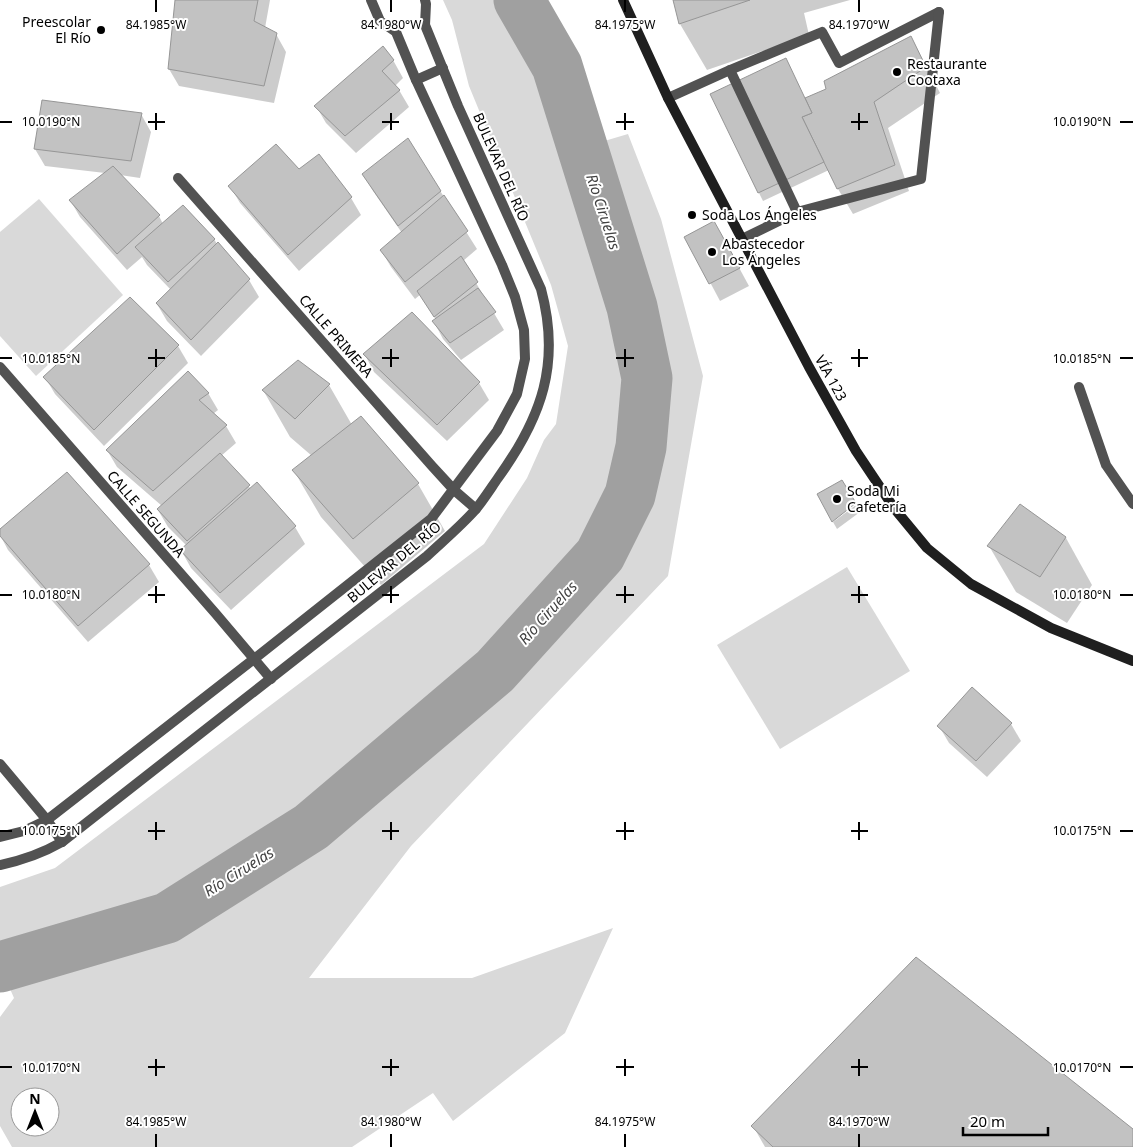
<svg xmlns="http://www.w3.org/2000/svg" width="1133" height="1147" viewBox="0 0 1133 1147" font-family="'Noto Sans',sans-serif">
	<rect width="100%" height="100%" fill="#fff"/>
	<g fill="#d9d9d9" fill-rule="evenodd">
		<path d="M443,0H510L551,74L574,150L628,134L661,219L703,376L668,576L411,846L309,978H472L613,928L565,1033L453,1121L433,1093L352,1147H12L0,1126V1017L14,998L0,966V887L55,868L484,544L527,478L544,440L556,424L568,346L551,285L469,86L452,20ZM20,1097H50V1127H20Z"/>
		<path d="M39,199L123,295L36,376L0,336V232Z"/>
		<path d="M847,567L910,671L780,749L717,645Z"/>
	</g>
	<g fill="#0003">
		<path d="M176,0H270L265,28L276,34L286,52L274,103L179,86L169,69Z"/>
		<path d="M674,0H850L804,13L809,35L707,70L680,24Z"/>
		<path d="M910,38L925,63L940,93L888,128L909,191L853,214L838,189L829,170L763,201L759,193L805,99L828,89Z"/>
		<path d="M393,60L403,78L395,86L399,90L409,107L356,153L326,123L316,106Z"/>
		<path d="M141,114L151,132L140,178L120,175L159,216L163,224L214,239L217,244L249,280L259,297L201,356L167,321L157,304L171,290L147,265L142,257L127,270L80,217L70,200L105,173L45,166L35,149Z"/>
		<path d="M408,140L477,249L463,261L504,330L461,360L443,339L434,322L436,320L421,294L415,299L391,267L381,250L402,233L373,191L363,174Z"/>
		<path d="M319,156L351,198L361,215L299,271L240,203L230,186L299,171Z"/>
		<path d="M686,237L724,240L749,286L720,301Z"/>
		<path d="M178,346L188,363L104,446L55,394L45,377Z"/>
		<path d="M365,355L479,383L489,400L447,441L374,372Z"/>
		<path d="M329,385L352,425L361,418L418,484L445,531L381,585L321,517L294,471L312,456L290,437L263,390Z"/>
		<path d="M208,393L218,410L213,414L226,426L236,443L221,456L251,489L295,527L305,544L231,610L191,568L181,550L187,546L168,527L158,510L162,506L117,467L107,450Z"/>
		<path d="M856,505L860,512L837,529L833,522Z"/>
		<path d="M1020,506L1066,538L1092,585L1067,623L1016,592L989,546Z"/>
		<path d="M0,531L149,565L159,582L88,642L8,550L0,535Z"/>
		<path d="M972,689L1011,724L1021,741L987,777L949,743L939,726Z"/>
		<path d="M753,1126L1133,1131V1147H765Z"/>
	</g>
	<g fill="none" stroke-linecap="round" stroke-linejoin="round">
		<path stroke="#a0a0a0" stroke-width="51" d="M0,967L167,918L311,827L495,671L600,555L630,495L641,447L647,378L632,307L557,66L519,0"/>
	</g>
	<g fill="#c2c2c2" stroke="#969696">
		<path d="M175,0H258L254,21L277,33L264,86L168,69Z"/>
		<path d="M673,0H750L679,24Z"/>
		<path d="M911,36L926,67L874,102L895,165L837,189L802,117L812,113L805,98L826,89L824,81Z"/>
		<path d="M383,46L394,60L382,71L400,90L345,136L314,106Z"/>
		<path d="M786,58L812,113L802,117L824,162L758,193L710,94Z"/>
		<path d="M42,100L142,113L131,161L34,149Z"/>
		<path d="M408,138L441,191L398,226L362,174Z"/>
		<path d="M276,144L299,169L319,154L352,197L288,255L228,186Z"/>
		<path d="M113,166L160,215L117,254L69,200Z"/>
		<path d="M444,195L468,231L405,282L380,250Z"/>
		<path d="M183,205L215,239L168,282L135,247Z"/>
		<path d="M714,221L740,268L709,284L684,237Z"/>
		<path d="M218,242L250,279L191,340L156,303Z"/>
		<path d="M461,256L478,282L434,317L417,291Z"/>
		<path d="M478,288L496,312L450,343L432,321Z"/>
		<path d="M130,297L179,345L94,430L43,377Z"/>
		<path d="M412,312L480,382L437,425L363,354Z"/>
		<path d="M298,360L330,384L295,419L262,390Z"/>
		<path d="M188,371L209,393L199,400L227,425L153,491L106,450Z"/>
		<path d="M361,416L419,483L353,539L292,470Z"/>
		<path d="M220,453L250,485L187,541L157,509Z"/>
		<path d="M67,472L150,564L78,626L0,536V529Z"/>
		<path d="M842,480L856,503L832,522L817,494Z"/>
		<path d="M257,482L296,526L220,593L180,550Z"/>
		<path d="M1020,504L1066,537L1040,577L987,546Z"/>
		<path d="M972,687L1012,723L976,761L937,726Z"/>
		<path d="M916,957L1133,1129V1147H773L751,1126Z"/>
	</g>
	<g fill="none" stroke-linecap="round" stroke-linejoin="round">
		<g stroke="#525252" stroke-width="10">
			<path d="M730,70L797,212"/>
			<path d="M668,98L730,70L822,32L839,63L939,12"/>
			<path d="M742,239L797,212L921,179L939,12"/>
			<path d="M1079,387L1106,465L1133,504"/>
		</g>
		<g stroke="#525252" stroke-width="10">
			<path d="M416,80L443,68"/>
			<path d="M178,178L432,466L454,490L476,509"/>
			<path d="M0,367L216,614L271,679"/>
			<path d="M0,764L47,820L62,842"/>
			<path d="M0,837L24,831L47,820L254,659L431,519L497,431L517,394L525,359L524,330L515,297L502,265L416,80L396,32L380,21L371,0"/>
			<path d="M0,865C24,860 41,854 62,842L427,556C443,541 461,526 476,509C484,499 491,488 498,478C542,417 561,363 541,289L458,106L425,25L426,4L425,0"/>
		</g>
		<path stroke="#1f1f1f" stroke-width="10" d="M623,0L668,98L809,367L856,451L894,508L927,548L971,584L1051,628L1133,661"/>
	</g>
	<path fill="none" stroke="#000" stroke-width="2" d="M156,0V12M391,0V12M625,0V12M859,0V12M156,113V130M391,113V130M625,113V130M859,113V130M0,122H12M148,122H165M382,122H399M616,122H634M851,122H868M1120,122H1133M156,349V367M391,349V367M625,349V367M859,349V367M0,358H12M148,358H165M382,358H399M616,358H634M851,358H868M1120,358H1133M156,586V603M391,586V603M625,586V603M859,586V603M0,595H12M148,595H165M382,595H399M616,595H634M851,595H868M1120,595H1133M156,822V840M391,822V840M625,822V840M859,822V840M0,831H12M148,831H165M382,831H399M616,831H634M851,831H868M1120,831H1133M156,1059V1076M391,1059V1076M625,1059V1076M859,1059V1076M0,1067H12M148,1067H165M382,1067H399M616,1067H634M851,1067H868M1120,1067H1133M156,1134V1147M391,1134V1147M625,1134V1147M859,1134V1147"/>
	<g fill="#000" stroke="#fff" stroke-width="2">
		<circle cx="101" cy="30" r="5"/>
		<circle cx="897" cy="72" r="5"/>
		<circle cx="692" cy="215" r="5"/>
		<circle cx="712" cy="252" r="5"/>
		<circle cx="837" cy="499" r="5"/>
	</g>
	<g text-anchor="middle" stroke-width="4" stroke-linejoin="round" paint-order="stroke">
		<g font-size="14" fill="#000" stroke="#fff" text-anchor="start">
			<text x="91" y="27" text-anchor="end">Preescolar<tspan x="91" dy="16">El Río</tspan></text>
			<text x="907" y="69">Restaurante<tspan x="907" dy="16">Cootaxa</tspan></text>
			<text x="702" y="220">Soda Los Ángeles</text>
			<text x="722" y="249">Abastecedor<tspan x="722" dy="16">Los Ángeles</tspan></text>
			<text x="847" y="496">Soda Mi<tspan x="847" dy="16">Cafetería</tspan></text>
		</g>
		<g font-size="14" fill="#000" stroke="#fff">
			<text transform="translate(501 167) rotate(66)" y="5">BULEVAR DEL RÍO</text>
			<text transform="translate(336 336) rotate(49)" y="5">CALLE PRIMERA</text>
			<text transform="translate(831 378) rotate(61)" y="5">VÍA 123</text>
			<text transform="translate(146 514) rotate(49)" y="5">CALLE SEGUNDA</text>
			<text transform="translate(394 562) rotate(-40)" y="5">BULEVAR DEL RÍO</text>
		</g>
		<g font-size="15" font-style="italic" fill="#414141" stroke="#fff">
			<text transform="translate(603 212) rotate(72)" y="5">Río Ciruelas</text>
			<text transform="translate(548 613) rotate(-48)" y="5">Río Ciruelas</text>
			<text transform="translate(239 872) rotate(-32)" y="5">Río Ciruelas</text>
		</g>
	</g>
	<g font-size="12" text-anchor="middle" fill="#000" stroke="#fff" stroke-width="4" stroke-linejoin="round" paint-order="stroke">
		<text x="156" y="29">84.1985°W</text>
		<text x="391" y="29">84.1980°W</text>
		<text x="625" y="29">84.1975°W</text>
		<text x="859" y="29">84.1970°W</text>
		<text x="51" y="126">10.0190°N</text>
		<text x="1082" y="126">10.0190°N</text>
		<text x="51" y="363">10.0185°N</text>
		<text x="1082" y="363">10.0185°N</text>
		<text x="51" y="599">10.0180°N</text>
		<text x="1082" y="599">10.0180°N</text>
		<text x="51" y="835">10.0175°N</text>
		<text x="1082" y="835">10.0175°N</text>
		<text x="51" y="1072">10.0170°N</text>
		<text x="1082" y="1072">10.0170°N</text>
		<text x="156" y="1126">84.1985°W</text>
		<text x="391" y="1126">84.1980°W</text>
		<text x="625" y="1126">84.1975°W</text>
		<text x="859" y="1126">84.1970°W</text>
	</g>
	<g transform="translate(35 1112)"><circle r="24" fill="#ffffff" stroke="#999999"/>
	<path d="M0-4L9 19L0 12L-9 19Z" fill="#000000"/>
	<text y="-8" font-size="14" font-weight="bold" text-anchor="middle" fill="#000000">N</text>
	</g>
	<path d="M963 1127v8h85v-8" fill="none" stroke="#000000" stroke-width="2.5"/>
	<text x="970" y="1127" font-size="15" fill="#000000" stroke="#ffffff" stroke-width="4" paint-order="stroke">20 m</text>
</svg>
